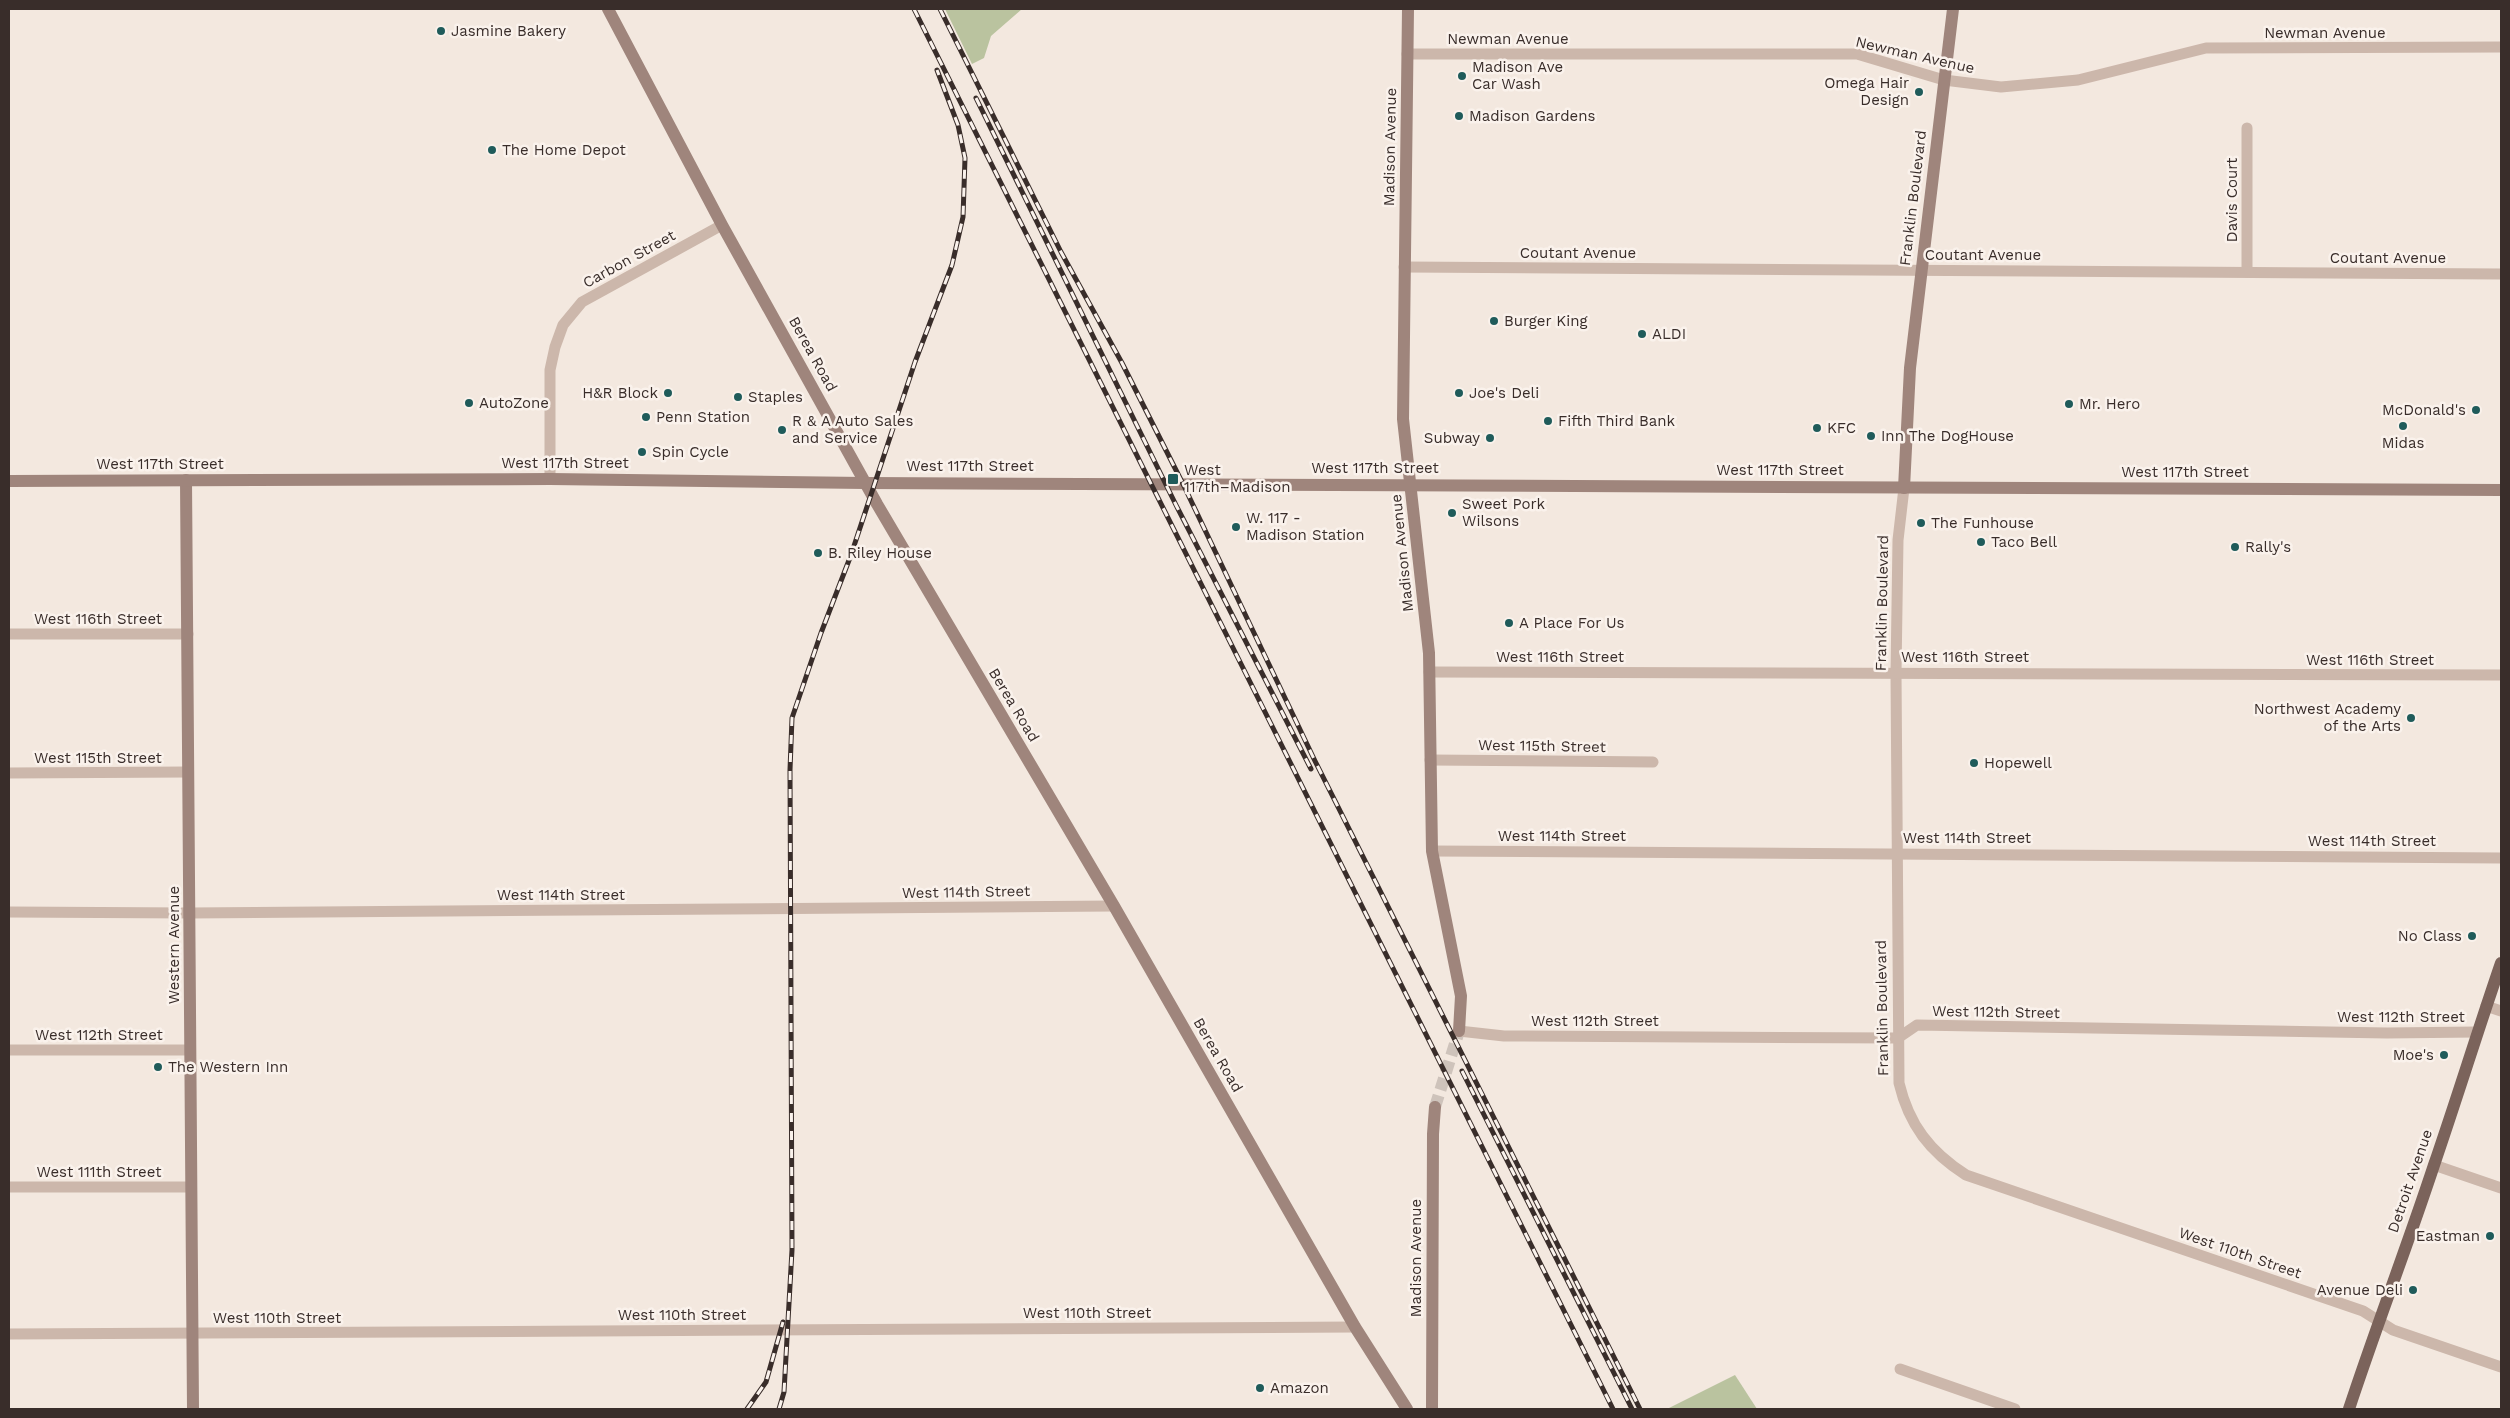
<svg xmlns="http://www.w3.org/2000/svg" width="2510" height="1418" viewBox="0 0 2510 1418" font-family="'Work Sans',sans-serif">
	<rect width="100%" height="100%" fill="#f3e8df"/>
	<g fill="#bac39f">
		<path d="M945,9H1022L991,36L984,58L972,64Z"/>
		<path d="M1735,1375L1757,1409H1667Z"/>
	</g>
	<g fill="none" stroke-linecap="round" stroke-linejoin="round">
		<path stroke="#cec3bb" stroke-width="12" stroke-dasharray="12 6" stroke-linecap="butt" d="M1435,1107L1459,1031"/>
		<g stroke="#ccb7ab" stroke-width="11">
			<path d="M1407,54H1857L1944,80L2001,87L2078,80L2206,48L2501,47"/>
			<path d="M2247,128V272"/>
			<path d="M1404,267L2501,274"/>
			<path d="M550,479V370L555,347L563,325L582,302L722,225"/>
			<path d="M1904,488L1898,540L1896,672L1899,1083C1909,1125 1930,1152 1966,1175L2363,1311L2393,1330L2501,1367"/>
			<path d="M9,634H188"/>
			<path d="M1429,672L2501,675"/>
			<path d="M1430,760L1653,762"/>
			<path d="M9,773L188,772"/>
			<path d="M1432,851L2501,858"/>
			<path d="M9,912L190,913L1114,906"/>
			<path d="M2486,1006L2501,1011"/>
			<path d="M1459,1031L1504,1036L1898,1038L1917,1025L2387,1033L2476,1032"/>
			<path d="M9,1050H190"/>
			<path d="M2434,1165L2501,1188"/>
			<path d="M9,1187H190"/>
			<path d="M9,1334L1355,1327"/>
			<path d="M1900,1369L2015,1409"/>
		</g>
		<g stroke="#9f857c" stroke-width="12">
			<path d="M608,9L722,225L877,504L1114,906L1355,1327L1407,1409"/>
			<path d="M1408,9L1403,419L1429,653L1432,851L1461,996L1459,1031"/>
			<path d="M186,480L193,1409"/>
			<path d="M9,481L550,479L865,483L2501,490"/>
			<path d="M1904,488L1910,368L1953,9"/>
			<path d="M1432,1409L1433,1134L1435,1107"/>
		</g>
		<path stroke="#7b635b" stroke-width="12" d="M2349,1409C2376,1327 2407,1247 2434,1165C2457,1098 2478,1030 2501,963"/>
		<g stroke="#392d2a" stroke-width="5">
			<g id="rail">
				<path d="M914,9L1613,1409"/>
				<path d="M940,9L1061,252L1122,363L1184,486L1315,761L1640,1409"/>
				<path d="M976,98L1176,505L1311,769"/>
				<path d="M1462,1071L1632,1409"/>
				<path d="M747,1409L766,1382L783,1322"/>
				<path d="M779,1409L784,1392L792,1250L790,770L792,718L821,633L851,555L915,362L952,265L963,217L965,158L958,125L937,70"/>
			</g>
		</g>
		<use href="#rail" stroke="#faf2ec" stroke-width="3" stroke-dasharray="9" stroke-linecap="butt"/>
	</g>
	<g fill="#1f5b5a" stroke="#faf2ec" stroke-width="2">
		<circle cx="441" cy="31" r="5"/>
		<circle cx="1462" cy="76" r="5"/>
		<circle cx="1919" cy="92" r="5"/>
		<circle cx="1459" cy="116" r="5"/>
		<circle cx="492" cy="150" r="5"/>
		<circle cx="1494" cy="321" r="5"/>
		<circle cx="1642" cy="334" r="5"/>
		<circle cx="668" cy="393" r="5"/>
		<circle cx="1459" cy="393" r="5"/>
		<circle cx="738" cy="397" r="5"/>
		<circle cx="469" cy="403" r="5"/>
		<circle cx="2069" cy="404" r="5"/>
		<circle cx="2476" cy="410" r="5"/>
		<circle cx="646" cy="417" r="5"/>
		<circle cx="1548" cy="421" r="5"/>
		<circle cx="2403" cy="426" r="5"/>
		<circle cx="1817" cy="428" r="5"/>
		<circle cx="782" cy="430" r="5"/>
		<circle cx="1871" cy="436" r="5"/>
		<circle cx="1490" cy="438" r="5"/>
		<circle cx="642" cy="452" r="5"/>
		<rect x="1167" y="473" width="12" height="12" rx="2.5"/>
		<circle cx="1452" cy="513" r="5"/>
		<circle cx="1921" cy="523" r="5"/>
		<circle cx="1236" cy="527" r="5"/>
		<circle cx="1981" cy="542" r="5"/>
		<circle cx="2235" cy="547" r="5"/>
		<circle cx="818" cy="553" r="5"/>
		<circle cx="1509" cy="623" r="5"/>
		<circle cx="2411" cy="718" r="5"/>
		<circle cx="1974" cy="763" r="5"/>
		<circle cx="2472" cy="936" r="5"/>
		<circle cx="2444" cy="1055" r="5"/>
		<circle cx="158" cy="1067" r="5"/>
		<circle cx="2490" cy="1236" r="5"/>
		<circle cx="2413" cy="1290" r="5"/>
		<circle cx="1260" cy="1388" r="5"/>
	</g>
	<g text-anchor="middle" stroke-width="5" stroke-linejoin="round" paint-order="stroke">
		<g font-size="15" fill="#392d2a" stroke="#faf2ec" text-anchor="start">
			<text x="451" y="36">Jasmine Bakery</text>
			<text x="1472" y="72">Madison Ave<tspan x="1472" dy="17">Car Wash</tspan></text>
			<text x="1909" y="88" text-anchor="end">Omega Hair<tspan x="1909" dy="17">Design</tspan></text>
			<text x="1469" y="121">Madison Gardens</text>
			<text x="502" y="155">The Home Depot</text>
			<text x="1504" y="326">Burger King</text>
			<text x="1652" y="339">ALDI</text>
			<text x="658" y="398" text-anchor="end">H&amp;R Block</text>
			<text x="1469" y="398">Joe's Deli</text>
			<text x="748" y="402">Staples</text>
			<text x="479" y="408">AutoZone</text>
			<text x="2079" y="409">Mr. Hero</text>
			<text x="2466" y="415" text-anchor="end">McDonald's</text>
			<text x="656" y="422">Penn Station</text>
			<text x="792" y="426">R &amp; A Auto Sales<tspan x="792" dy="17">and Service</tspan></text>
			<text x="1558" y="426">Fifth Third Bank</text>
			<text x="1827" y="433">KFC</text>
			<text x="1881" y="441">Inn The DogHouse</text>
			<text x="1480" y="443" text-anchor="end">Subway</text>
			<text x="2403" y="448" text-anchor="middle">Midas</text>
			<text x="652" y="457">Spin Cycle</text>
			<text x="1184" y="475">West<tspan x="1184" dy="17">117th–Madison</tspan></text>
			<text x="1462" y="509">Sweet Pork<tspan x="1462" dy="17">Wilsons</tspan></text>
			<text x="1246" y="523">W. 117 -<tspan x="1246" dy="17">Madison Station</tspan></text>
			<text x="1931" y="528">The Funhouse</text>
			<text x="1991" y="547">Taco Bell</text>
			<text x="2245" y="552">Rally's</text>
			<text x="828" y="558">B. Riley House</text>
			<text x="1519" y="628">A Place For Us</text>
			<text x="2401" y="714" text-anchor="end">Northwest Academy<tspan x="2401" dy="17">of the Arts</tspan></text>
			<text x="1984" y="768">Hopewell</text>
			<text x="2462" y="941" text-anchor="end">No Class</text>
			<text x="2434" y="1060" text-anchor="end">Moe's</text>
			<text x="168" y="1072">The Western Inn</text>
			<text x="2480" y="1241" text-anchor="end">Eastman</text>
			<text x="2403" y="1295" text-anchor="end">Avenue Deli</text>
			<text x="1270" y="1393">Amazon</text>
		</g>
		<g font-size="15" fill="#392d2a" stroke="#faf2ec">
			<text x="2325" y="38">Newman Avenue</text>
			<text x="1508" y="44">Newman Avenue</text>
			<text transform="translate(1915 55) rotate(13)" y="5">Newman Avenue</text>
			<text transform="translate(1390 147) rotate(-89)" y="5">Madison Avenue</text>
			<text transform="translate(1913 198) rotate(-83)" y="5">Franklin Boulevard</text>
			<text transform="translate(2232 200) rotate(-90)" y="5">Davis Court</text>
			<text x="1578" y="258">Coutant Avenue</text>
			<text x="1983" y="260">Coutant Avenue</text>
			<text x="2388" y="263">Coutant Avenue</text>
			<text transform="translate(629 259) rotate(-29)" y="5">Carbon Street</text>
			<text transform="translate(813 354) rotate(61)" y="5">Berea Road</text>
			<text x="565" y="468">West 117th Street</text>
			<text x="160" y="469">West 117th Street</text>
			<text x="970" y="471">West 117th Street</text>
			<text x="1375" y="473">West 117th Street</text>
			<text x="1780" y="475">West 117th Street</text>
			<text x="2185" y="477">West 117th Street</text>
			<text transform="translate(1402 553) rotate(-96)" y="5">Madison Avenue</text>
			<text transform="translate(1882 603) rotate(-89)" y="5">Franklin Boulevard</text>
			<text x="98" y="624">West 116th Street</text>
			<text x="1560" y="662">West 116th Street</text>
			<text x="1965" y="662">West 116th Street</text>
			<text x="2370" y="665">West 116th Street</text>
			<text transform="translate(1014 705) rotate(59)" y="5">Berea Road</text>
			<text transform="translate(1542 746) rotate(1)" y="5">West 115th Street</text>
			<text x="98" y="763">West 115th Street</text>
			<text x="1562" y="841">West 114th Street</text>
			<text x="1967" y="843">West 114th Street</text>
			<text x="2372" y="846">West 114th Street</text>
			<text transform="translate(966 892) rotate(-1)" y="5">West 114th Street</text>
			<text x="561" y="900">West 114th Street</text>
			<text transform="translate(174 945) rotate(-90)" y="5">Western Avenue</text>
			<text transform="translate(1882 1008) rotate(-91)" y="5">Franklin Boulevard</text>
			<text transform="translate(1996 1012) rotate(1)" y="5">West 112th Street</text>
			<text x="2401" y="1022">West 112th Street</text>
			<text x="1595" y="1026">West 112th Street</text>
			<text x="99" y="1040">West 112th Street</text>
			<text transform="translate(1218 1055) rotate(60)" y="5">Berea Road</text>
			<text x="99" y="1177">West 111th Street</text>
			<text transform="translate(2410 1181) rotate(-71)" y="5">Detroit Avenue</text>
			<text transform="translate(2240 1253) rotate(19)" y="5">West 110th Street</text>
			<text transform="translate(1416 1258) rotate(-90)" y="5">Madison Avenue</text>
			<text x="1087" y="1318">West 110th Street</text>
			<text x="682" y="1320">West 110th Street</text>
			<text x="277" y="1323">West 110th Street</text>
		</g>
	</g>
	<rect width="2510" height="1418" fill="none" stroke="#392d2a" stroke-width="20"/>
</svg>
